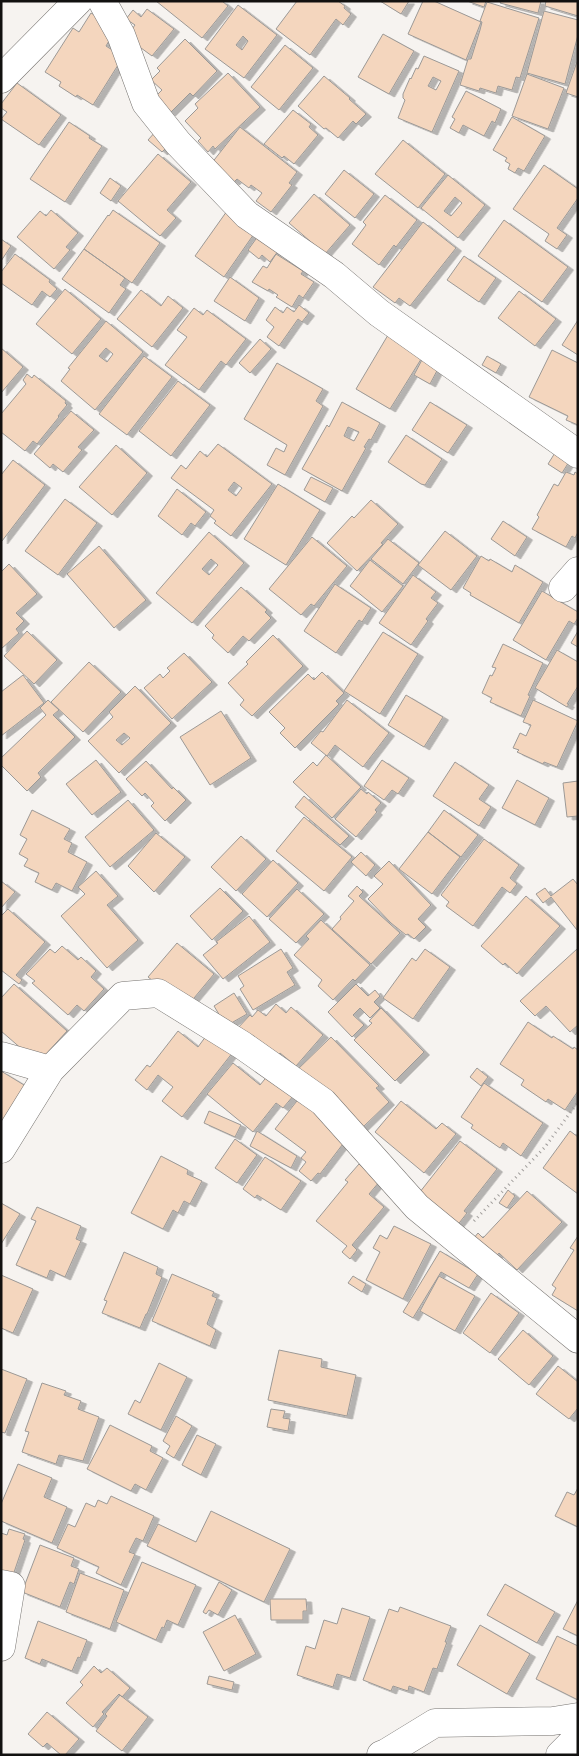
<svg xmlns="http://www.w3.org/2000/svg" width="579" height="1756" font-family="'Sofia Sans Condensed',sans-serif">
<style>
.building{fill:#f4d6be;stroke:#9c9996;fill-rule:evenodd;filter:url(#shadow)}
.lines{fill:none;stroke-linecap:round;stroke-linejoin:round}
.street-casing{stroke:#777471;stroke-width:29}
.path{stroke:#a29f9d;stroke-width:3;stroke-dasharray:1 4;stroke-linecap:butt}
.street{stroke:#fff;stroke-width:28}
</style>
<defs>
<filter id="shadow"><feDropShadow dx="5.5" dy="3" stdDeviation="0" flood-color="#0004"/></filter>
</defs>
<rect width="100%" height="100%" fill="#f6f3f0"/>
<path class="building" d="M156,1h66l6,5 -26,32z
M297,1h41l7,5 -1,2 7,6 -8,11 -7,-6 -26,36 -34,-26z
M380,1h29l-8,13z
M423,1h11l47,21 -15,38 -58,-26z
M467,1h19l-2,6z
M501,1h40l-3,12 -38,-10z
M546,1h32v15l-33,-10z
M487,2l52,16 -19,60 -4,-1 -4,13 -14,-4 -2,7 -16,-5 -1,3 -19,-6 8,-26h3l9,-29 2,-8 -2,-1z
M238,5l39,30 -33,43 -39,-29zM243,36l5,5 -6,9 -6,-5z
M147,9l27,20 -22,27 -26,-19 9,-12 -9,-6 7,-9 8,7z
M544,11l34,9v15l-13,49 -38,-11z
M91,13l17,10 5,11 -7,12 17,11 -30,48 -16,-10 -1,2 -17,-11 2,-4 -16,-10 28,-44 6,4z
M383,34l31,17 -25,43 -31,-17z
M185,39l32,32 -24,25 -3,-3 -20,20 -15,-16 7,-7 -11,-10 9,-9 -3,-3z
M285,45l28,23 -34,42 -28,-23z
M424,56l35,15 -27,61 -34,-14 7,-18 -2,-2v-4l7,-16 1,1 5,-11 2,1zM433,77l8,4 -5,9 -8,-4z
M578,59v38l-12,-4z
M228,73l32,34 -45,42 -2,-3 -5,6 -10,-11 3,-3 -16,-17 13,-13 -3,-4z
M527,74l37,14 -16,41 -36,-13z
M324,76l26,22 -1,1 17,15 -10,10 -3,-3 -15,17 -12,-10 -2,1 -26,-23z
M17,83l44,32 -22,30 -38,-26 6,-7 -6,-4v-4z
M466,91l35,18 -6,14 -3,-2 -8,15 -21,-11 -4,8 -9,-5 5,-9 -3,-2z
M293,110l18,14 -2,3 9,8 -24,29 -10,-8 -2,2 -18,-14z
M512,117l33,19 -21,35 -6,-3 -3,5 -7,-4 2,-5 -5,-3 2,-3 -14,-8z
M69,122l21,14 -1,2 13,8 -37,56 -35,-23z
M240,127l57,45 -8,11 3,2 -21,27 -15,-11 6,-8 -11,-8 -2,3 -12,-9 -3,3 -23,-18z
M156,131l15,12 -9,9 -14,-12z
M403,140l42,34 -27,34 -43,-34z
M158,154l33,28 -24,28 9,8 -16,18 -42,-35z
M544,165l34,24v9l-21,30 10,7 -10,14 -12,-8 4,-7 -36,-25z
M344,170l30,24 -19,24 -30,-24z
M448,175l37,30 -27,33 -37,-30zM455,197l7,6 -11,13 -7,-5z
M110,178l11,8 -10,15 -11,-8z
M314,194l36,31 -25,29 -36,-31z
M385,195l32,25 -21,27 -2,-2 -15,20 -27,-21 14,-19 -3,-3z
M51,210l27,23 -12,14 4,3 -16,19 -37,-32 23,-26 6,5z
M113,210l47,33 -28,40 -48,-34 24,-34 1,1z
M227,211l29,20 -32,46 -29,-21z
M504,220l64,47 -26,35 -64,-46z
M423,222l33,26 -46,58 -11,-8 -4,5 -22,-16z
M261,232l20,15 -11,15 -8,-7 -3,4 -11,-9z
M1,239l10,7 -10,15z
M84,249l41,29 -5,7 6,4 -17,24 -47,-34z
M15,254l35,26 -1,2 8,7 -7,8 -8,-6 -10,14 -31,-22v-11z
M276,254l27,17 -2,3 13,8 -11,16 -4,-3 -7,12 -16,-10 2,-2 -9,-6 -1,2 -16,-9 11,-16 4,2z
M464,256l32,22 -17,24 -32,-22z
M230,277l29,21 -14,23 -31,-20z
M65,289l36,30 -29,35 -36,-30z
M141,290l20,16 7,-10 15,12 -31,39 -35,-28z
M519,291l37,28 -21,27 -37,-28z
M299,305l10,8 -7,9 -4,-3 -19,27 -12,-9 7,-10 -8,-7 9,-13 8,6 4,-6 7,5z
M194,308l9,7 4,-5 39,29 -20,26 -5,-4 -22,29 -34,-25 22,-28 -10,-7z
M578,320v35l-16,-10z
M106,321l37,31 -48,58 -34,-29 9,-12 -2,-1zM106,348l7,6 -6,8 -8,-6z
M388,335l35,21 -33,53 -34,-20z
M260,339l11,10 -21,24 -11,-10z
M1,348l22,19 -22,26z
M552,350l26,13v62l-12,-5 2,-4 -39,-19z
M144,356l28,21 -45,58 -28,-21z
M424,356l16,9 -10,19 -16,-9z
M487,356l14,8 -5,9 -14,-8z
M277,363l46,26 -7,12 7,5 -38,69 -18,-10 9,-17 8,4 3,-7 -43,-26z
M27,374l5,4 2,-3 32,26 -1,2 2,2 -9,11 1,1 -22,27 -4,-3 -8,10 -24,-19v-18l25,-30 -3,-4z
M178,381l32,24 -39,51 -32,-25z
M342,402l38,21 -9,17 -2,-1 -5,8 2,1 -24,43 -40,-22 25,-44 2,2zM348,427l11,5 -5,9 -10,-5z
M430,402l37,23 -19,28 -36,-23z
M71,411l23,19 -16,17 4,3 -19,22 -10,-8 -3,4 -16,-14z
M406,435l36,24 -17,26 -4,-1 -33,-22z
M218,444l54,40 -41,52 -17,-13 2,-2 -6,-5 4,-6 -43,-32 10,-13 5,4 14,-18 7,6zM234,482l8,6 -6,8 -8,-6z
M116,445l31,28 -35,42 -33,-28z
M558,448l14,9 -10,16 -14,-9z
M13,460l32,25 -43,56 -1,-66z
M566,472l8,3 1,-3 3,2v58l-3,6 -3,-2 -6,11 -34,-18 7,-12 -2,-2 17,-31 4,2z
M311,477l22,11 -8,14 -21,-12z
M278,484l42,26 -34,55 -42,-26z
M177,489l29,23 -11,14 -4,-3 -9,12 -24,-19z
M65,499l32,24 -39,52 -33,-24z
M371,500l27,24 -17,19 2,1 -26,27 -30,-28 25,-27 2,2z
M503,521l24,16 -12,19 -24,-17z
M445,531l32,25 -26,34 -33,-25z
M209,532l35,31 -52,60 -36,-30zM211,559l7,6 -9,10 -7,-6z
M312,537l35,29 -33,40 -3,-2 -10,11 -32,-26z
M388,539l31,24 -16,21 -32,-25z
M99,546l47,54 -32,28 -47,-54z
M481,556l8,5 1,-2 22,13 3,-7 28,17 -24,41 -49,-28 1,-2 -8,-5z
M370,560l33,26 -21,26 -32,-26z
M9,564l28,30 -21,19 8,8 -8,8 3,4 -18,16v-77z
M413,575l23,17 -5,6 7,5 -12,16 2,2 -17,24 -32,-22z
M335,584l36,24 -9,14 -3,-2 -23,33 -32,-22z
M241,587l26,23 -2,2 6,6 -22,23 -6,-5 -15,17 -16,-15 2,-3 -9,-9z
M542,591l36,21v6l-4,6 -5,-3 -23,39 -33,-20z
M27,631l30,29 -23,24 -30,-28z
M578,631v16l-7,-4z
M383,632l35,22 -38,60 -36,-23z
M273,635l30,31 -51,50 -12,-11 4,-5 -16,-17 20,-19 -2,-2z
M503,644l40,19 -15,32 2,1 -9,20 -31,-14 2,-4 -10,-5 8,-18 2,1 4,-8 -4,-1z
M557,650l21,12v24l-11,18h2l-2,3 -32,-19z
M184,653l28,29 -40,37 -28,-31 16,-14 3,4 7,-7 -3,-3z
M89,662l32,30 -38,40 -32,-30z
M322,672l22,21 -8,8 3,3 -44,44 -15,-15 5,-5 -16,-16 39,-38 6,6z
M23,675l21,28 -43,33v-44z
M135,686l36,37 -52,50 -31,-32 25,-24 -4,-5zM124,733l6,5 -8,7 -6,-5z
M406,695l37,22 -19,30 -36,-22z
M48,700l11,10 -6,5 22,22 -37,36 3,4 -14,14 -26,-26v-7l45,-43 -6,-7z
M347,700l42,33 -26,34 -28,-22 -8,11 -16,-13 10,-12 2,1z
M533,700l45,21 -21,46 -13,-5 -1,2 -26,-12 2,-2 -6,-2 7,-15 6,3 5,-11 -8,-3z
M221,711l30,47 -41,27 -30,-48z
M326,755l35,32 -29,31 -39,-36 20,-20 4,4z
M96,760l25,32 -29,23 -26,-31z
M382,760l27,18 -11,16 -6,-4 -8,10 -20,-14z
M146,761l26,28 1,-2 13,13 -21,21 -14,-15 3,-3 -9,-10 -3,3 -16,-17z
M455,762l34,23 -10,14 12,8 -12,19 -46,-30z
M517,780l32,18 -14,27 -33,-17z
M578,781v35l-11,1 -4,-34z
M361,789l6,5 1,-2 13,11 -6,7 2,2 -21,25 -21,-18z
M304,796l45,40 -9,9 -45,-38z
M128,800l26,30 -44,37 -25,-30z
M32,810l38,19 -6,10 8,4 -4,9 19,10 -15,29 -16,-8 -4,7 -17,-8 4,-9 -15,-7 4,-7 -9,-5 8,-15 -7,-4z
M444,810l34,25 -17,22 -33,-25z
M304,817l48,40 -28,34 -48,-40z
M428,832l32,25 -28,37 -33,-25z
M156,833l29,24 -31,35 -26,-26z
M241,836l25,23 -30,32 -25,-24z
M484,839l35,26 -9,13 7,6 -7,9 -8,-6 -29,39 -27,-20 3,-4 -8,-7z
M361,852l14,13 -9,11 -15,-14z
M273,860l25,23 -31,34 -25,-23z
M389,861l42,44 -13,14 8,8 -12,12 -6,-5 -2,1 -15,-12 -23,-24 15,-15 -9,-8z
M96,871l22,25 -11,9 31,35 -31,28 -46,-52 24,-22 -7,-7z
M573,879l5,6 -1,45 -26,-33 -8,6 -7,-9 9,-6 6,8z
M1,881l14,11 -14,16z
M357,886l6,6 -4,4 41,37 -29,31 -39,-35 9,-10 -1,-2 14,-16 -6,-5z
M220,888l23,23 -31,29 -22,-24z
M297,889l27,25 -28,29 -27,-24z
M526,896l34,30 -43,48 -12,-11 -2,2 -22,-19z
M8,909l37,33 -29,33 6,5 -3,4 -18,-14v-54z
M249,916l21,26 -47,37 -20,-24 15,-12 -2,-1z
M321,920l49,45 -15,16 -2,-2 -20,21 -15,-14 4,-6 -28,-25 15,-16 -3,-3z
M177,943l37,31 -25,30 -18,-9 -23,-18z
M62,946l16,14 3,-3 15,14 -5,6 13,12 -20,22 -7,-6 -9,10 -36,-32 3,-2 -9,-7 24,-25 5,4z
M281,949l12,19 -6,4 8,13 -42,25 -13,-21 4,-3 -6,-10z
M425,949l25,18 -37,52 -30,-21 29,-40 4,3z
M577,949l1,76 -8,7 -24,-26 -11,10 -15,-15z
M14,984l53,47 -29,32 -37,-32v-33z
M356,984l12,12 7,-6 5,6 -6,6 6,6 -10,10 -10,-10 -7,7 11,10 -12,12 -24,-25z
M234,993l13,21 -21,12 -12,-20z
M276,1004l10,9 5,-6 32,28 -27,31 -16,-13 -9,11 -34,-35 13,-14 2,2 6,-7 8,6z
M381,1008l43,44 -29,29 -41,-41 18,-17 -3,-2z
M528,1022l24,16 1,-2 20,13 1,-2 4,3v41l-13,19 -17,-11 -2,3 -25,-17 3,-5 -24,-16z
M178,1031l20,16 11,-15 28,15 -55,70 -20,-16 11,-14 -15,-12 -11,15 -12,-10 12,-15 3,2z
M331,1037l48,49 -3,2 13,14 -27,26 -67,-56z
M233,1063l27,22 9,-11 25,21 -11,13 -7,-5 -23,29 -46,-38z
M477,1068l11,9 -7,9 -11,-9z
M1,1071l28,17 -28,41z
M484,1083l59,40 -22,33 -18,-13 -3,5 -29,-20 2,-3 -12,-8z
M300,1097l49,39 -29,38 -2,-1 -7,8 -12,-10 7,-9 -5,-4 5,-6 -31,-23z
M401,1101l35,28 6,-6 14,11 -32,39 -49,-41z
M209,1111l32,14 -6,12 -31,-14z
M257,1131l40,25 -6,12 -41,-22z
M570,1131l8,6v57l-35,-26z
M235,1139l22,16 -20,28 -22,-15z
M460,1141l37,28 -33,42 3,2 -11,14 -40,-30z
M161,1156l27,14 -1,4 15,7 -12,23 -6,-3 -6,12 -5,-3 -10,19 -32,-16z
M265,1157l36,24 -20,29 -24,-15 -2,3 -12,-9z
M359,1164l21,17 -11,13 15,13 -32,38 5,5 -7,9 -8,-7 5,-6 -31,-25 32,-39 -3,-2z
M508,1190l7,6 -8,12 -8,-5z
M527,1191l35,31 -45,48 -18,-17 -9,10 -21,-19 9,-11 5,5z
M1,1203l19,11 -19,30z
M37,1207l44,19 -5,13 5,2 -16,36 -15,-7 -3,8 -31,-13 20,-44 -5,-2z
M394,1226l37,18 -28,55 -37,-19 14,-28 -7,-4 7,-13 7,4z
M578,1236v75l-26,-16 4,-7 -4,-3 22,-35 -4,-2z
M440,1251l38,23 -9,14 -28,-16 -28,46 -10,-6z
M124,1252l34,15 -2,7 6,3 -15,37h-1l-6,14 -38,-15 5,-12 -3,-1z
M172,1274l42,18 -2,4 5,2 -10,26 9,6 -6,16 -58,-25z
M1,1275l32,14 -20,44 -12,-5z
M353,1276l13,8 -4,8 -14,-9z
M439,1276l36,20 -20,35 -35,-20z
M491,1293l28,20 -29,40 -27,-20z
M523,1330l30,26 -24,29 -31,-26z
M279,1350l43,9 -1,8 35,8 -9,41 -79,-16z
M159,1363l28,14 -26,53 -33,-16 7,-14 5,3z
M558,1366l20,16v26l-9,11 -33,-25z
M1,1369l26,10 -22,54 -4,-1z
M42,1383l24,8 -2,4 17,6 -3,8 21,8 -16,44 -24,-6 -3,9 -34,-12 7,-20 -4,-1z
M271,1409l14,2 -2,7 7,1 -2,12 -21,-4z
M176,1416l16,10 -18,32 -8,-5 4,-7 -7,-5z
M110,1425l42,21 -2,5 13,7 -17,32 -11,-6 -4,7 -44,-22z
M197,1435l19,9 -15,31 -19,-10z
M18,1464l34,14 -8,19 23,10 -15,36 -51,-22v-17z
M578,1488v39l-23,-11 12,-24 7,3z
M111,1496l43,20 -11,25 -7,-3 -7,14 6,2 -14,31 -25,-12 3,-6 -42,-19 11,-24 7,3 11,-24 9,4 3,-7 9,4z
M211,1511l79,38 -26,53 -117,-56 11,-22 38,18z
M9,1529l16,5 -2,5 2,1 -15,44 -9,-3v-48l6,2z
M40,1545l34,13 -3,8 8,3 -5,15 -4,-2 -10,25 -38,-15z
M142,1562l54,23 -18,40 -11,-5 -3,8 -2,-1 -6,13 -40,-18z
M80,1573l44,17 -14,39 -44,-17z
M219,1582l13,8 -14,25 -9,-5 -3,4 -3,-2z
M505,1584l50,28 -18,31 -50,-28z
M270,1599h36l1,12h-4v9h-32z
M578,1600v36l-15,-7z
M400,1607l51,19 -6,16h2l-10,27 -4,-1 -9,24 -15,-6 -1,5 -15,-5 -2,5 -28,-11 26,-71 9,3z
M342,1608l28,9 -20,61 -13,-4 -4,13 -36,-12 9,-29 9,3 9,-29 13,4z
M235,1615l21,39 -32,17 -21,-39z
M38,1621l49,19 -7,18 -2,-1 -6,14 -30,-12 -2,5 -15,-6z
M480,1625l50,29 -23,40 -50,-29z
M557,1636l21,10v54l-42,-21z
M94,1666l7,7 6,-5 23,20 -8,9 -3,-3 -17,18 2,2 -11,13 -27,-24 17,-18 -3,-3z
M209,1676l25,6 -2,8 -25,-6z
M120,1695l28,22 -26,34 -26,-20 11,-15 -2,-2z
M47,1712l32,27 -14,16h-4l-14,-12 -4,4 -15,-13z"/>
<g class="lines">
<defs>
<path id="street" d="M102,1l19,34 25,68 32,40 69,72 87,60 45,38 199,141
M1,79l77,-78
M563,588l15,-17
M1,1056l49,14
M1,1149l49,-79 73,-74 35,-3 84,52 81,57 94,105 161,132
M1,1584l10,2 -10,61
M381,1755l5,-2 49,-30 118,-2 25,-4
M560,1755l18,-18"/>
</defs>
<use href="#street" class="street-casing"/>
<path class="path" d="M474,1221l71,-74 33,-45"/>
<use href="#street" class="street"/>
</g>
<rect width="579" height="1756" fill="none" stroke="#121110" stroke-width="5"/>
</svg>
